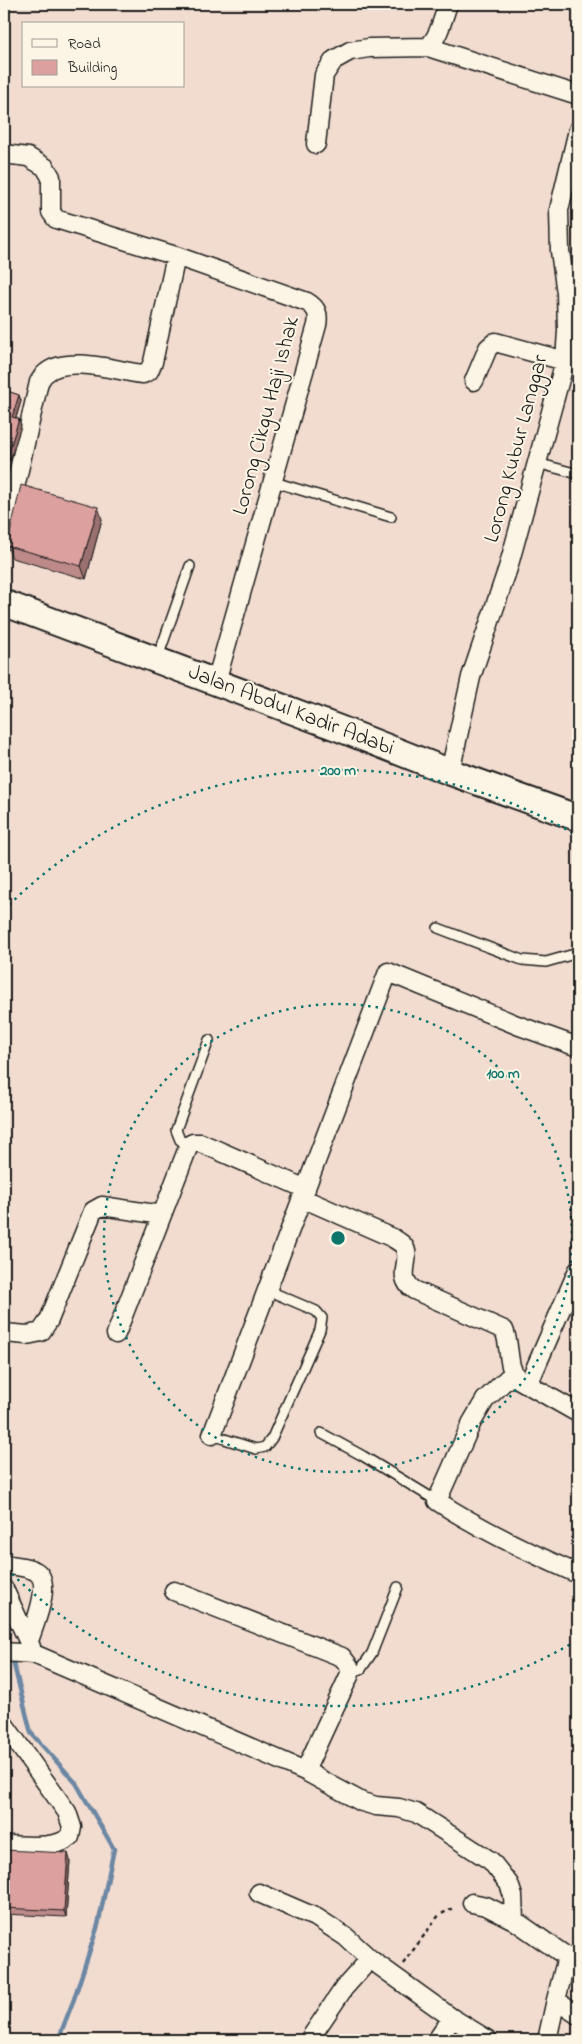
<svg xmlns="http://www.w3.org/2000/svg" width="582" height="2044" font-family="'Indie Flower',sans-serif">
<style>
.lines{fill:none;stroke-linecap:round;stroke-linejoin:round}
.stream{stroke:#6c87a3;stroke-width:4.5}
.lane-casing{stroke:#1c1c1c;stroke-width:12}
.street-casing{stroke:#1c1c1c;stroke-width:21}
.secondary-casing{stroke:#1c1c1c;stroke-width:29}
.path{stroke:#1c1c1c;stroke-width:2.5;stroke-dasharray:4 4;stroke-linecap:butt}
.lane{stroke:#fcf5e5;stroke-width:9}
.street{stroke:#fcf5e5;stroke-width:18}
.secondary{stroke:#fcf5e5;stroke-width:25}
.wall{fill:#bd8a89;stroke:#1c1c1c}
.shaded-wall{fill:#9a716f;stroke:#1c1c1c}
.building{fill:#dca19f;stroke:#1c1c1c}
.ring{fill:none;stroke:#0f766e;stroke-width:2.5;stroke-dasharray:2.5 5}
.labels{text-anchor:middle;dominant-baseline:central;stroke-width:4;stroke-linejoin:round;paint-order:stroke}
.street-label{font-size:22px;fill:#1c1c1c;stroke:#fcf5e5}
.centre{fill:#0f766e;stroke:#fcf5e5;stroke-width:2.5}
.ring-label{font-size:15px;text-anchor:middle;font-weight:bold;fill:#0f766e;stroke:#fcf5e5;stroke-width:4;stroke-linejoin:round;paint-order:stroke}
</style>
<rect width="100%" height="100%" fill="#f2dcd0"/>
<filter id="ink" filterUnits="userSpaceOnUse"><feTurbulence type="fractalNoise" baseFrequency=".02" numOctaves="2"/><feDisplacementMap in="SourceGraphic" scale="10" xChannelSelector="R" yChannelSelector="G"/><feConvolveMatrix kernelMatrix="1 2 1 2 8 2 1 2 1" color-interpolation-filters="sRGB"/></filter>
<g filter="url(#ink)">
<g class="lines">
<path class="stream" d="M4,1634l5,14
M12,1657l19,76 45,50 38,66 -16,76 -24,74 -16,41"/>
<defs>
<path id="lane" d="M537,463l41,11
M274,482l117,35
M157,660l33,-94
M438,928l84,32 24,2 32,-9
M189,1145l-9,-5 -4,-10 33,-90
M321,1433l42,23 74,45
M212,1435l44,14 9,-2 7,-9 48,-108 2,-12 -6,-7 -49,-21
M350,1674l11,-5 11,-16 26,-66"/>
<path id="street" d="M428,47l150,48
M316,144l8,-69 10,-15 16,-9 19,-3 59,-1c11,-10 15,-29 20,-43
M4,154l24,3 17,10 6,10v35l5,7 120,37
M474,381l14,-33 7,-6 70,19
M4,536l35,-154c2,-3 4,-7 7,-9 19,-17 66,-4 89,0l8,1 6,-3 4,-9 23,-106 131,46c10,6 12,12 10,23l-101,357
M450,772l21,-95 37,-109 57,-207 2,-30 -1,-38 -6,-42 -1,-41 19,-80
M578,1047l-61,-22 -129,-53 -86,226 91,40c3,2 8,5 10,7 11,14 -9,31 11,45l90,40c7,15 2,37 14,49l60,34
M4,1333l23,2 14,-3 8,-12 44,-109 9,-5 60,9
M116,1334l73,-189 4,-2h8l105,46
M512,1374l-27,26 -13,22 -35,79c44,29 93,52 141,73
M528,1385l50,-115
M212,1435l90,-237
M4,1564c9,2 22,2 31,7 19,10 -1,54 -6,70
M4,1589l27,58
M174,1591l168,66 7,9 1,8 -45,97
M4,1652l30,2 271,117 57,31 14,4 23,2 17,5 75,48 18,23 4,12 1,24 49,34 3,7 -10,39
M4,1724l63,88 5,15 -2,10c-16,13 -46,8 -66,8
M259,1893l58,25 29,19 24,22
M472,1903l14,3 28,14
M309,2040l35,-52 26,-29 82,59 36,22
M437,2040l15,-22
M547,2040l9,-40 22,15"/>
<path id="secondary" d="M4,603l334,125 112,44 128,46"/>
</defs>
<use href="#lane" class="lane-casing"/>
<use href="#street" class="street-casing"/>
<use href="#secondary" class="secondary-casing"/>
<path class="path" d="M403,1964l36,-49 17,-8"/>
<use href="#lane" class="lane"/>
<use href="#street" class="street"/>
<use href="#secondary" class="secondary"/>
</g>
<path class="wall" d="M4,390l15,5 2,6 -5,17 5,8 -11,35 -6,-2z
M102,519l-16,60 -74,-21 -5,-12z
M4,1850l66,10 -4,57 -62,-3z"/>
<path class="shaded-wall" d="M19,395l2,6 -7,22 -2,-6z
M19,419l2,7 -11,35 -2,-7z
M98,507l4,12 -16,60 -5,-13z
M68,1853l2,7 -4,57 -2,-6z"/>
<path class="building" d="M4,390l15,5 -7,22 7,2 -11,35 -4,-1z
M21,485l77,22 -17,59 -74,-20z
M4,1850l64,3 -4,58 -60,-3z"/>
</g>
<g class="ring">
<circle cx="338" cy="1238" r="234"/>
<path d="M576 1641A468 468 0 0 1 4 1566M4 910A468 468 0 0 1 576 835"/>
</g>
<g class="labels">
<g class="street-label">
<text transform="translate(267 416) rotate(-75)">Lorong Cikgu Haji Ishak</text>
<text transform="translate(517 449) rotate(-75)">Lorong Kubur Langgar</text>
<text transform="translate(291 711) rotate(21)">Jalan Abdul Kadir Adabi</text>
</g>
</g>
<circle cx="338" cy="1238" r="8" class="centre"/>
<g class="ring-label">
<text x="338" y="775">200 m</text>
<text x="503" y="1078">100 m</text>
</g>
<rect width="582" height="2044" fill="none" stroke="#fcf5e5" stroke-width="20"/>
<rect x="10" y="10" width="562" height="2024" fill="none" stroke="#1c1c1c" stroke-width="2" filter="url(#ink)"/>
<rect x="22" y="22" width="162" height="65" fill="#fcf5e5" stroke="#a29e95"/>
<rect x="32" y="39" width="25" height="8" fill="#fcf5e5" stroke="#a29e95"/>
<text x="68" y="48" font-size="15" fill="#1c1c1c">Road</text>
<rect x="32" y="60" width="25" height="15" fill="#dca19f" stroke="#a29e95"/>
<text x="68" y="72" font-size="15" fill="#1c1c1c">Building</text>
</svg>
